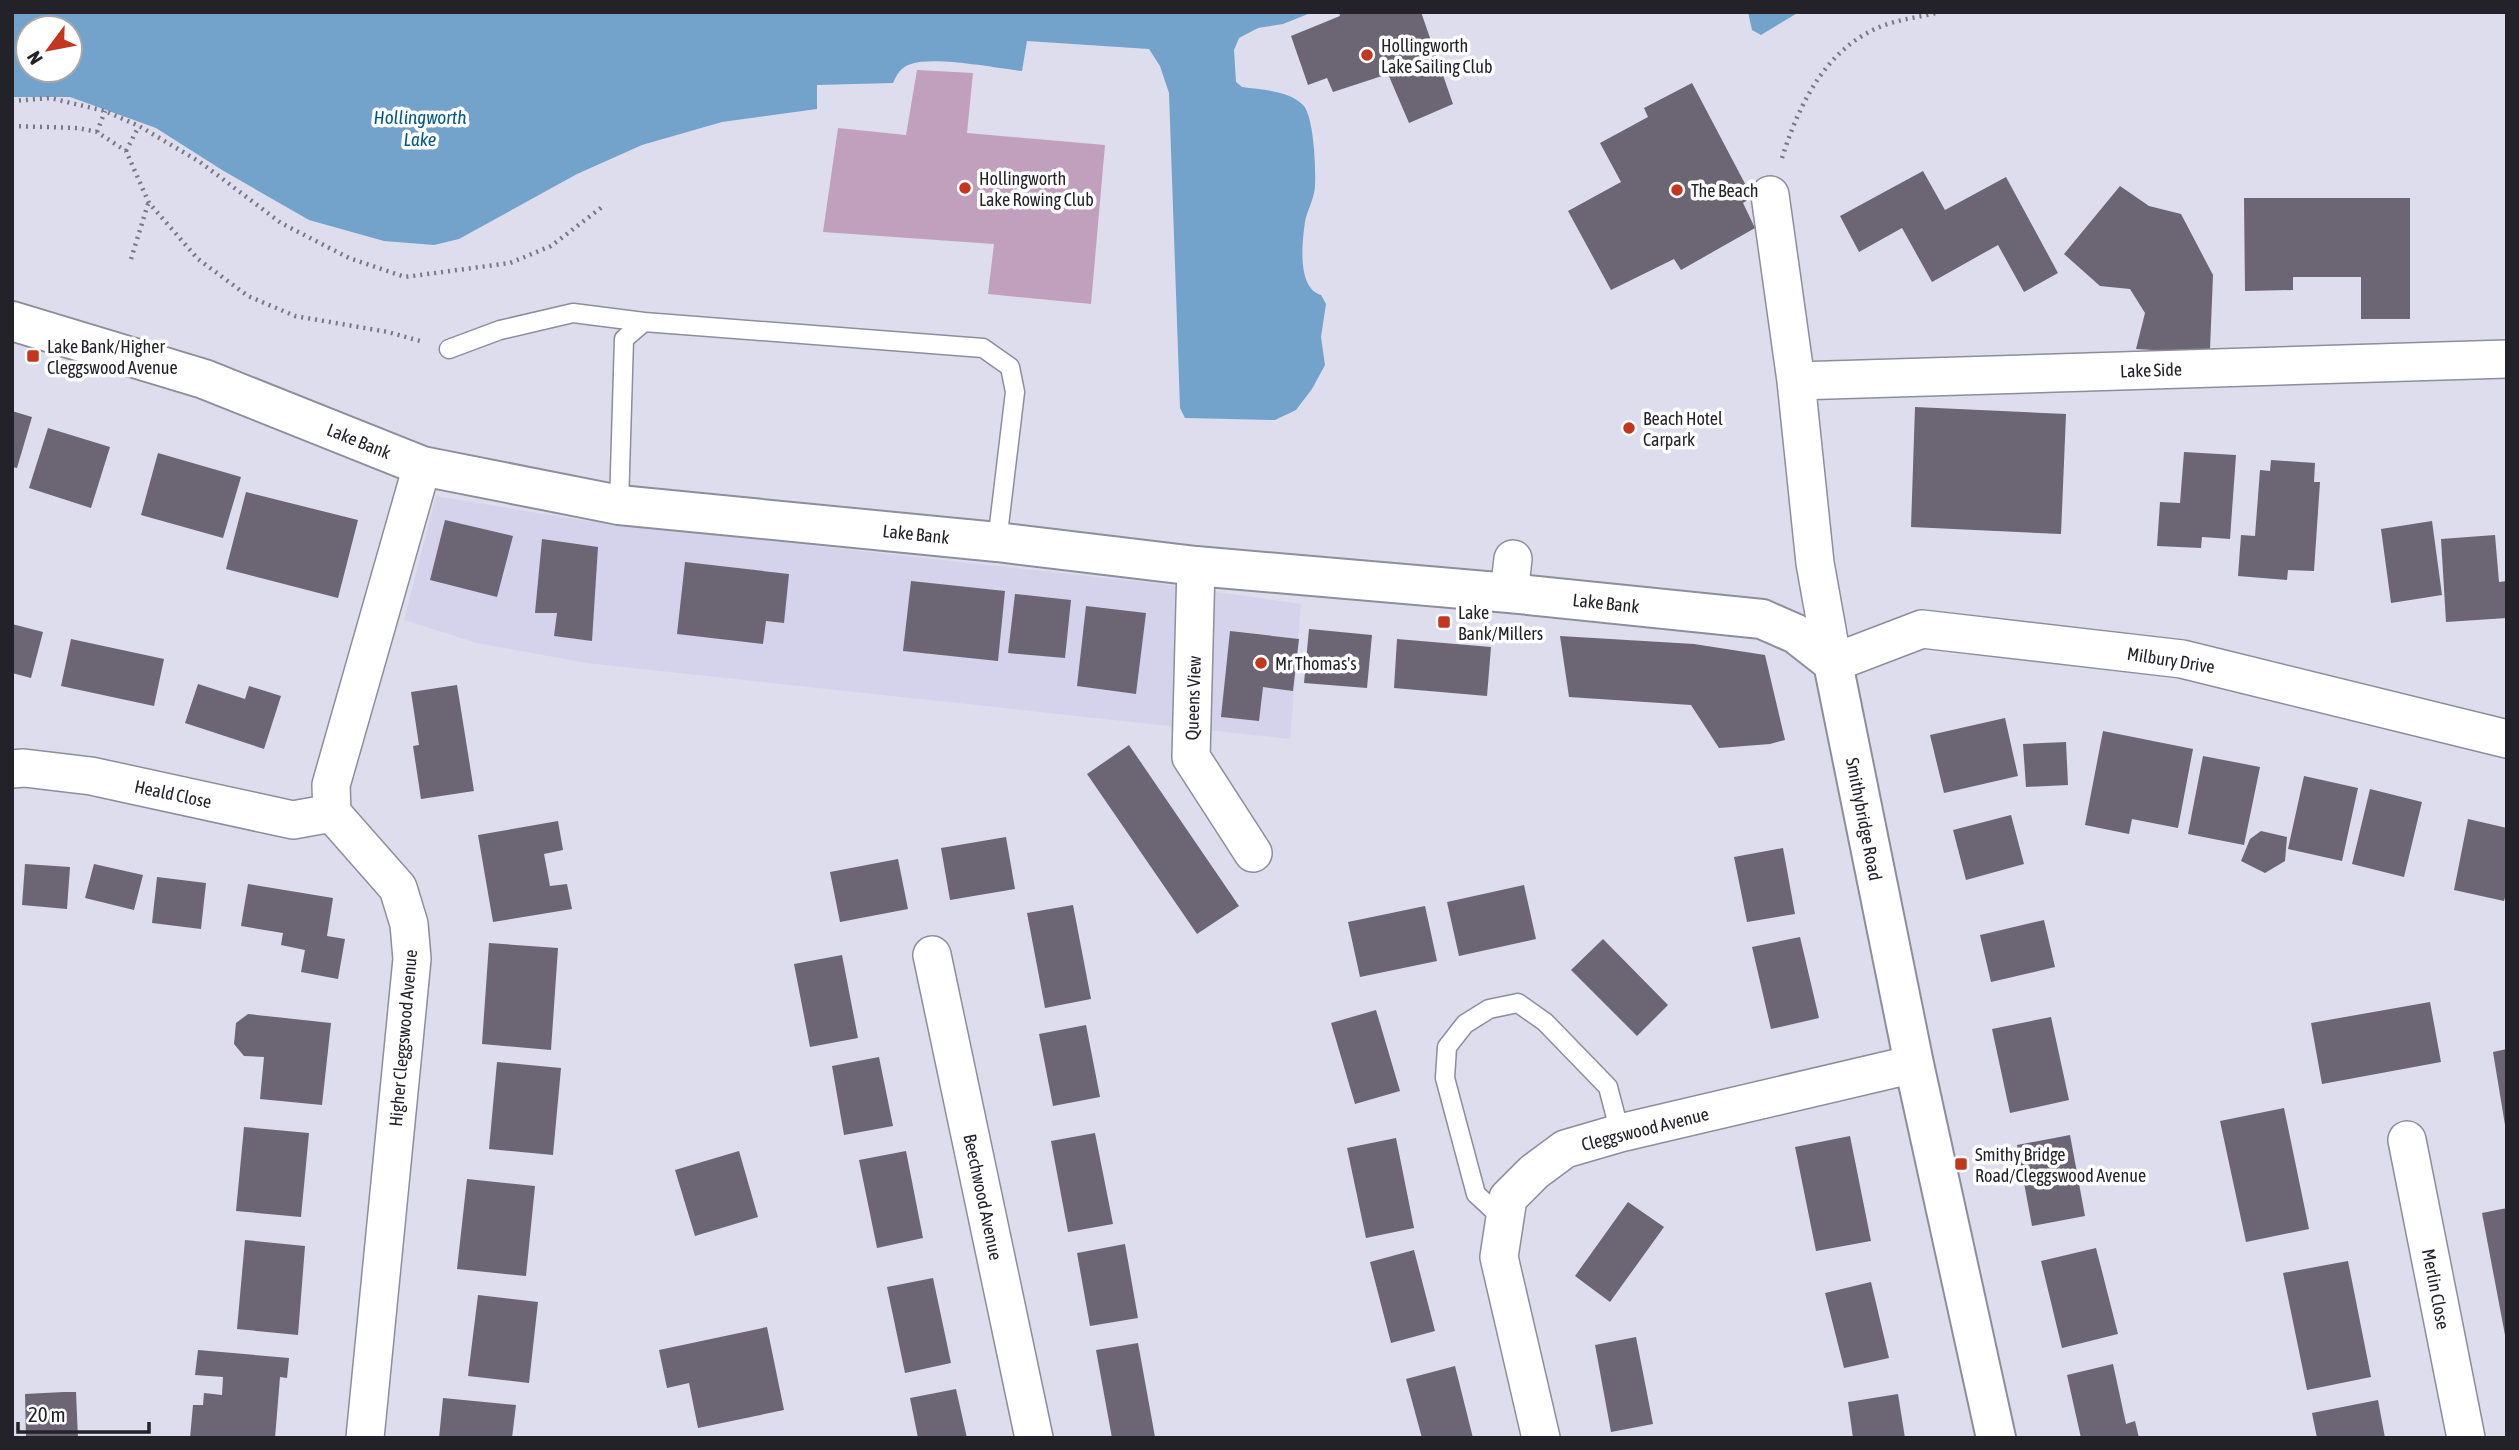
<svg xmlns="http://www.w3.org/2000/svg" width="2519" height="1450" font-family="'Asap Condensed',sans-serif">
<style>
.built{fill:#d4d3eb}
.green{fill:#c1a0be}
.water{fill:#73a3cb;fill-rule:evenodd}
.building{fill:#6c6573}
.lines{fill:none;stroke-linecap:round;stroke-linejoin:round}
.service-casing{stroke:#8d8d9c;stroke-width:21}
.minor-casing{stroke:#8d8d9c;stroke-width:40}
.secondary-casing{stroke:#8d8d9c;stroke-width:42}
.path{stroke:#787883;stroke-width:4.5;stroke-dasharray:2 5;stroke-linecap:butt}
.service{stroke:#fff;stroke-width:18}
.minor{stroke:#fff;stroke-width:37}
.secondary{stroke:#fff;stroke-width:38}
.poi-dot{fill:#c2371e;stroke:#fff;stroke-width:2.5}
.labels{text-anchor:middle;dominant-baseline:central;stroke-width:7;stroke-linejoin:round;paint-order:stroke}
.poi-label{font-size:18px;fill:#232229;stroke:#fff;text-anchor:start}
.street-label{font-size:18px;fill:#232229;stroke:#fff}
.water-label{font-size:19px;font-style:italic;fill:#005689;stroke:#fff}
</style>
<rect width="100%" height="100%" fill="#dde"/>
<path class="built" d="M436,496l150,25 575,63 140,20 -11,135 -703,-76 -110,-20 -73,-23z"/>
<path class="green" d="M917,70l56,3 -6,60 138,12 -14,159 -103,-10 6,-50 -171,-12 15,-104 68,7z"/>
<path class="water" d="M12,12h1301l-30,12 -25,4 -19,10 -5,12 2,32 6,5c20,3 46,3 61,18 11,11 13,64 12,80 0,13 -8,25 -10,37 -3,21 -8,66 16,73l5,9 -5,33 4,28 -13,24 -16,21 -21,10 -90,-2 -5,-10 -11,-315 -9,-27 -11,-17 -122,-8 -5,30c-26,-3 -88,-15 -111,-7 -10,3 -14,10 -18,19l-76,2v24l-95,13 -80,23 -65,29 -118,65 -25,6 -50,-4 -75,-21 -87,-50 -66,-42 -86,-31h-58zM28,28h42v42h-42z
M1748,12h51l-38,23 -9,-5z"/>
<path class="building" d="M1339,12h82l32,92 -44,19 -21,-49 -55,18 -6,-14 -19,7 -17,-49 49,-20z
M1692,83l60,114 -9,6 12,25 -74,42 -7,-11 -63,31 -43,-79 53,-29 -21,-39 48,-26 -4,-9z
M1923,171l22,39 61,-33 52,96 -34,19 -26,-47 -66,37 -30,-54 -43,24 -19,-36z
M2120,186l29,20 32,8 32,61 -3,74 -41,2 -33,-2 9,-36 -15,-24 -30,-3 -36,-32z
M2244,198h166v121h-49v-42h-68v13l-48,1z
M1915,407l151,7 -5,120 -150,-7z
M12,411l20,6 -15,51 -5,-1z
M48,428l62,19 -19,61 -62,-20z
M2184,452l52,3 -6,84 -28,-2 -1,11 -44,-2 3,-44 20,1z
M158,453l83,24 -18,61 -82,-23z
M2271,460l44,3 -1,19h6l-6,89 -26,-1 -1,10 -49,-4 3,-41 14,1 5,-66 10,1z
M246,492l112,28 -20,78 -112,-29z
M445,520l68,16 -16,61 -67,-17z
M2432,521l10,74 -51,8 -10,-74z
M2495,535l4,47 8,-1v37l-61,4 -5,-83z
M542,539l56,8 -6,94 -38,-5 3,-23h-22z
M685,562l104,12 -5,49 -18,-2 -3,23 -86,-10z
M911,581l94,10 -7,70 -95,-10z
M1015,594l56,6 -6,58 -57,-5z
M1086,606l60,7 -10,81 -59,-8z
M12,624l31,8 -12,46 -19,-5z
M1309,629l63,6 -5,53 -63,-5z
M1230,631l69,8 -6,52 -30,-4 -4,34 -38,-4z
M1560,636l134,8 71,11 20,85 -15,4 -51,4 -28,-43 -122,-8z
M71,639l93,20 -10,47 -93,-20z
M1397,639l94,8 -4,49 -93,-8z
M198,684l47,15 4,-13 32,10 -17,53 -79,-26z
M457,685l17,106 -53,8 -8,-53 6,-1 -8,-53z
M2005,718l13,58 -74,17 -14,-58z
M2103,731l90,18 -15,79 -46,-9 -3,15 -44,-9z
M2066,742l2,43 -42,2 -3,-43z
M1129,745l110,161 -42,28 -110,-160z
M2203,756l57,11 -16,78 -56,-11z
M2304,776l54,12 -16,73 -54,-12z
M2370,789l52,13 -18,75 -52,-13z
M2011,815l13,49 -58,16 -13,-50z
M2468,819l39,9v62l-3,11 -50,-11z
M558,821l5,29 -19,4 6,32 17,-2 5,25 -79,13 -15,-87z
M2261,831l26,6 -2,24 -20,12 -24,-12 9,-22z
M1006,837l9,52 -65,11 -9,-52z
M1783,848l12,66 -48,8 -13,-65z
M898,859l10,50 -68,13 -10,-50z
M25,864l45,3 -3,42 -45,-4z
M94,864l49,11 -9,35 -49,-12z
M157,877l49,6 -5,46 -49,-6z
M248,884l85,14 -6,38 18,3 -7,40 -37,-7 4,-22 -24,-5 2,-12 -42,-7z
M1524,885l12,54 -77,17 -12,-54z
M1073,905l18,94 -46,9 -18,-95z
M1425,906l12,55 -77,16 -12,-55z
M2044,920l11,47 -64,15 -11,-47z
M1800,937l19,81 -48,11 -19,-82z
M1603,939l65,66 -31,31 -66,-66z
M489,943l69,5 -7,102 -69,-6z
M842,955l16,83 -48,9 -16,-83z
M2430,1002l11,60 -119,22 -11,-61z
M1376,1010l24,81 -45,13 -24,-81z
M248,1014l83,9 -9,82 -62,-6 4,-42 -20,-1 -10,-12 2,-21z
M2051,1017l18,83 -59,13 -18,-84z
M1086,1025l14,72 -47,9 -14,-72z
M2507,1049v76h-2l-12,-73z
M879,1057l14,69 -49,9 -12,-69z
M497,1062l64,6 -8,87 -64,-6z
M2284,1108l25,121 -63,13 -26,-121z
M244,1127l65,6 -8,84 -65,-6z
M1095,1133l18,91 -45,8 -17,-91z
M2070,1135l15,81 -53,10 -15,-81z
M1850,1136l21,105 -55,10 -21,-104z
M1396,1138l18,90 -48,10 -19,-90z
M739,1151l19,66 -63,19 -20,-66z
M906,1151l17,87 -46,10 -18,-88z
M467,1179l68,7 -9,90 -69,-7z
M1628,1202l36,25 -54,75 -35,-26z
M2507,1208v127h-2l-23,-122z
M245,1240l60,6 -7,89 -61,-6z
M1125,1244l13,74 -48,8 -13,-73z
M2096,1248l22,86 -56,14 -21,-87z
M1414,1250l21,81 -44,12 -21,-81z
M2348,1261l23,116 -64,13 -24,-117z
M933,1278l18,85 -46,10 -18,-86z
M1871,1282l18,76 -45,10 -19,-75z
M478,1295l60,7 -9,81 -61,-7z
M767,1327l17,83 -86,18 -9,-45 -22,5 -8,-38z
M1636,1337l17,87 -42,8 -16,-87z
M1138,1343l17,94 -43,1 -16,-88z
M198,1350l91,8 -2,20 -7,-1 -5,61h-85l3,-33h10l1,-12 18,2 1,-18 -28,-2z
M2113,1364l13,60 9,-3 4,17h-58l-14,-63z
M1455,1366l18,72h-51l-16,-59z
M956,1389l11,49h-49l-8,-40z
M64,1392h12l2,46h-52l-1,-44z
M1898,1394l7,44h-52l-5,-36z
M443,1398l73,7 -4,33h-73z
M2378,1400l7,38h-68l-5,-25z"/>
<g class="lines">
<defs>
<path id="service" d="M449,349l51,-19 73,-17 71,9
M619,505l5,-166 20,-17 339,26 27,19 5,25 -18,150
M1503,1219l-27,-25 -31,-116 2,-31 18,-23 24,-15 29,-6 27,19 63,65 12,46"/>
<path id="minor" d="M1770,195l26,186 19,182 18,100 89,-34 260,30 325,80
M1796,381l711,-22
M1196,566l-5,191 62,96
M1509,593l4,-34
M12,769l12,-1 67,8 202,44 39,-7
M932,955l102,483
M2407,1140l59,298
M365,1438l47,-479 -3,-35 -11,-36 -66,-75 -1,-28 91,-319
M1541,1438l-42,-181 9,-59 26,-26 31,-23 55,-16 294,-69"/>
<path id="secondary" d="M12,321l192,58 218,87 197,39 378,37 199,24 313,27 253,26 34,15 37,29 81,401 82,374"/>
</defs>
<use href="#service" class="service-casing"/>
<use href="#minor" class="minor-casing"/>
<use href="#secondary" class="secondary-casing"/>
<path class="path" d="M12,101l38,-3 55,13 34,15 61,36 81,61 68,35 56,19 105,-14 41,-17 51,-39
M12,126l66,2 19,4 29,19 23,52 49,56 50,37 47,20 93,16 32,9
M97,132l8,-21
M126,151l13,-25
M1782,158c17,-54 44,-110 100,-132 18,-7 39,-9 58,-14
M131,259l17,-55"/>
<use href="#service" class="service"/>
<use href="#minor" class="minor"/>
<use href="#secondary" class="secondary"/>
</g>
<g class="poi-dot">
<circle cx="1367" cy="55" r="7"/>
<circle cx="965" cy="188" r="7"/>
<circle cx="1677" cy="190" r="7"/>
<rect x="26" y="349" width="14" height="14" rx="3.5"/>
<circle cx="1629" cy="428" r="7"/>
<rect x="1437" y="615" width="14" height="14" rx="3.5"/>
<circle cx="1261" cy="663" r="7"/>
<rect x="1954" y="1157" width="14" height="14" rx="3.5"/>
</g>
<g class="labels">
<g class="poi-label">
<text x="1381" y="45">Hollingworth<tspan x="1381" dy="21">Lake Sailing Club</tspan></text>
<text x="979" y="178">Hollingworth<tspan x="979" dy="21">Lake Rowing Club</tspan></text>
<text x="1691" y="190">The Beach</text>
<text x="47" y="346">Lake Bank/Higher<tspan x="47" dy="21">Cleggswood Avenue</tspan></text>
<text x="1643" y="418">Beach Hotel<tspan x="1643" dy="21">Carpark</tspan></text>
<text x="1458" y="612">Lake<tspan x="1458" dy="21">Bank/Millers</tspan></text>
<text x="1275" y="663">Mr Thomas's</text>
<text x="1975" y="1154">Smithy Bridge<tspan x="1975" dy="21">Road/Cleggswood Avenue</tspan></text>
</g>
<g class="street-label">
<text transform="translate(2151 370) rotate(-2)">Lake Side</text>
<text transform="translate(359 441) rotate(22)">Lake Bank</text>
<text transform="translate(916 534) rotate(6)">Lake Bank</text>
<text transform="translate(1606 603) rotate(6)">Lake Bank</text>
<text transform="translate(2171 660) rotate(9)">Milbury Drive</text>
<text transform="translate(1193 698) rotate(-88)">Queens View</text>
<text transform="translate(173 794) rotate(12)">Heald Close</text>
<text transform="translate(1864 819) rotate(79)">Smithybridge Road</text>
<text transform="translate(403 1038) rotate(-85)">Higher Cleggswood Avenue</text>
<text transform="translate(1645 1129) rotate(-14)">Cleggswood Avenue</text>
<text transform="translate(983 1197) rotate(78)">Beechwood Avenue</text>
<text transform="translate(2436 1289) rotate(79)">Merlin Close</text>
</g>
<g class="water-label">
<text x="420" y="117">Hollingworth<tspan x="420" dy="22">Lake</tspan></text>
</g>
</g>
<rect width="2519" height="1450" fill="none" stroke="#232229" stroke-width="28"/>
<g transform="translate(49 49) rotate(238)"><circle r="33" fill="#ffffff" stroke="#a7a7a9" stroke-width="2"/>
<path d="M0-5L12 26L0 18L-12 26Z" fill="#c2371e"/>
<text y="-10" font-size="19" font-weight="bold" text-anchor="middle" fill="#232229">N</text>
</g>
<path d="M18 1422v10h131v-10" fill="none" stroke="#232229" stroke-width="3.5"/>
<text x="28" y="1422" font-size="21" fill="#232229" stroke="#ffffff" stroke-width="5" paint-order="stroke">20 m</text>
</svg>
